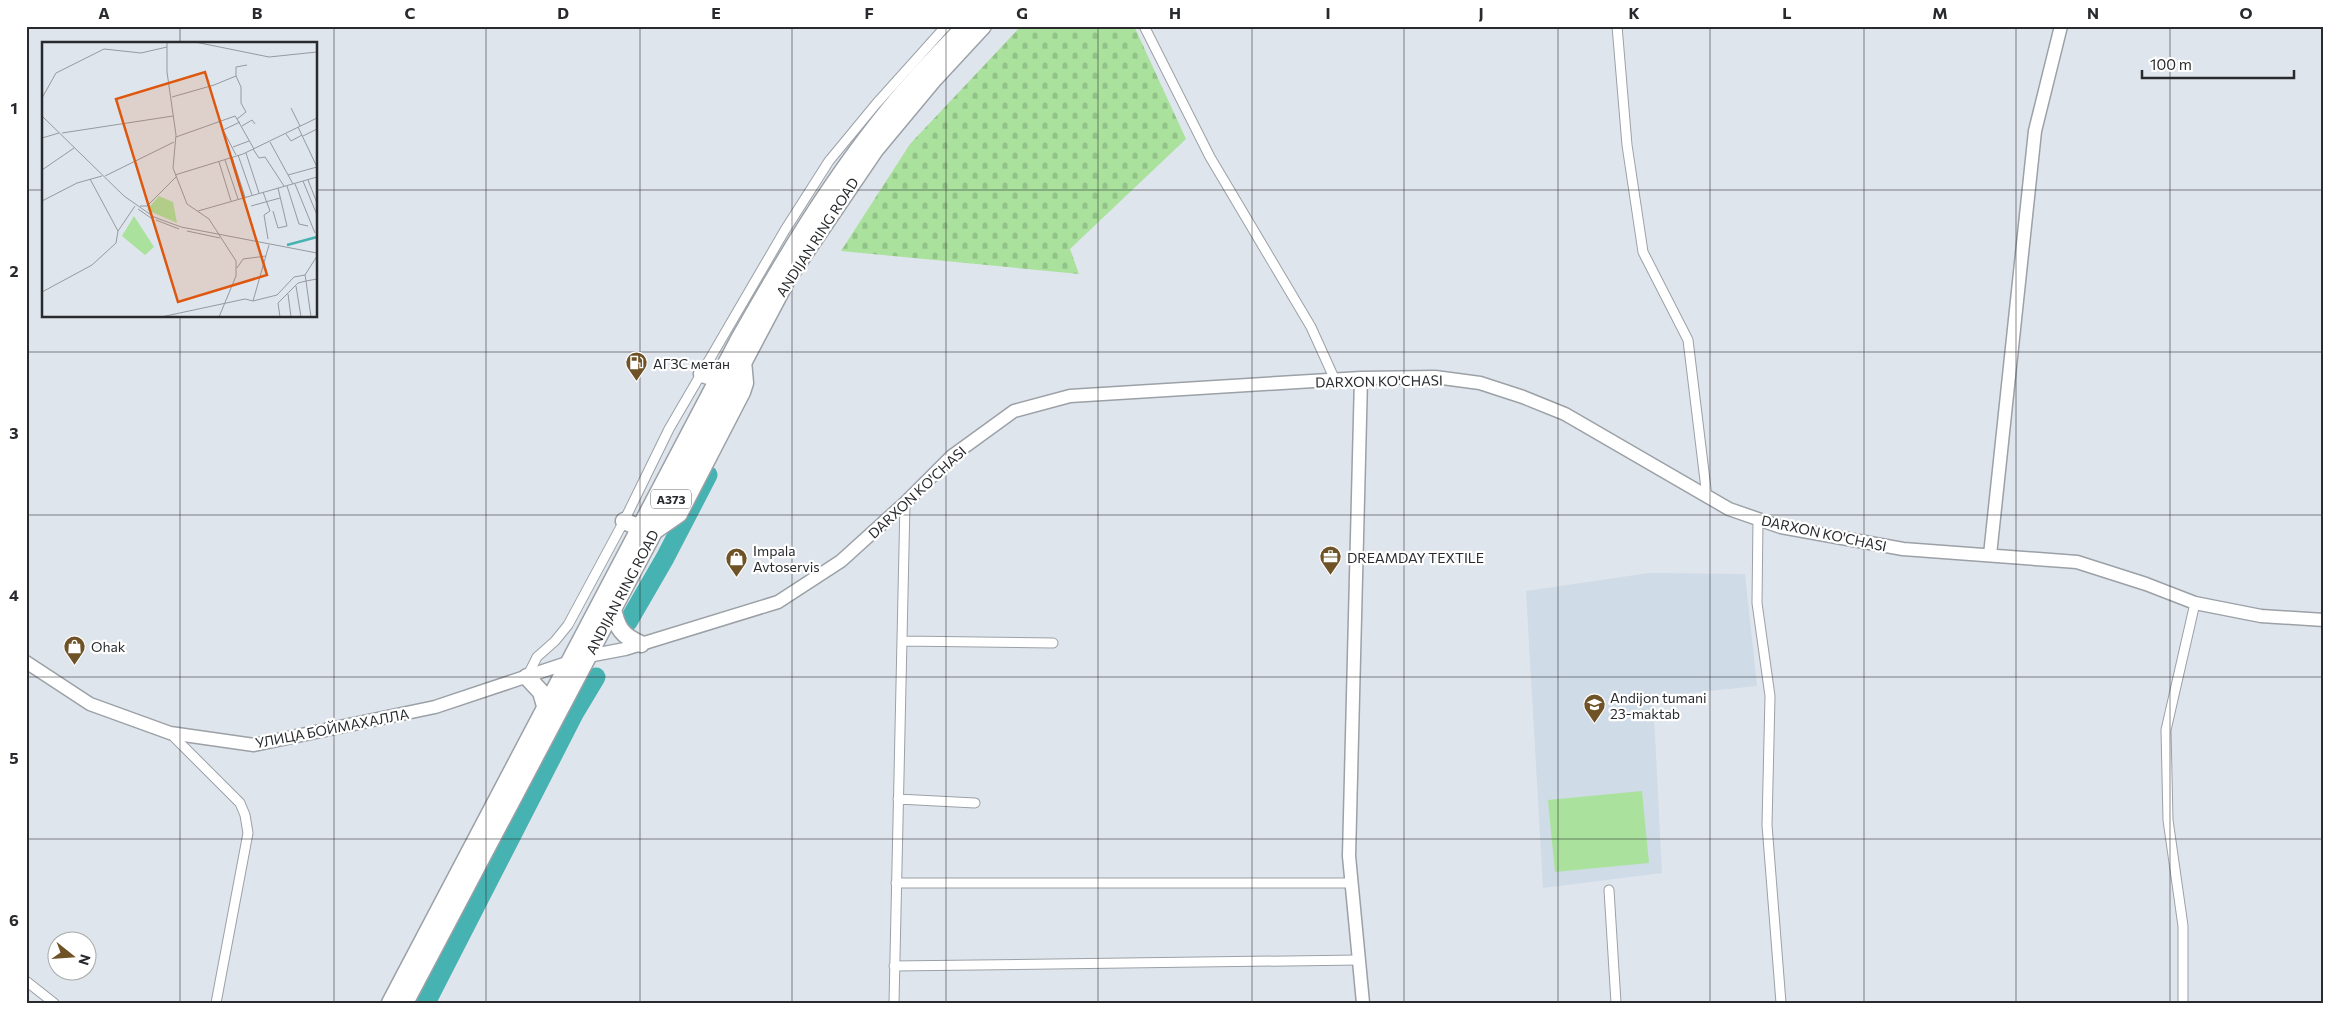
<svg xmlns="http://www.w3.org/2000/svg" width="2350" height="1029" font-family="Commissioner,sans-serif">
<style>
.built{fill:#cfdbe7}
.cemetery{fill:url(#cemetery-stones)}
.pitch{fill:#aae29d}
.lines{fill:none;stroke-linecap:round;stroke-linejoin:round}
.river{stroke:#46b2b2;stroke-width:19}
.street-casing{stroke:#9ba1a7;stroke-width:11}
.secondary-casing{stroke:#9ba1a7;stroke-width:15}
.highway-casing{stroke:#9ba1a7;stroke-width:19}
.street{stroke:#fff;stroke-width:9}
.secondary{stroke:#fff;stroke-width:12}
.highway{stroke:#fff;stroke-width:16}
.grid{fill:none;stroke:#282a2d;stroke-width:1;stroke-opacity:0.55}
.labels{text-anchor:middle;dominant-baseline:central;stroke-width:4.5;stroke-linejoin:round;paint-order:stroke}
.shield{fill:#fff;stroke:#686a6c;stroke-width:1}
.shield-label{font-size:12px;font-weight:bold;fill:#282a2d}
.street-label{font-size:14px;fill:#282a2d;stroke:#fff}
.poi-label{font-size:14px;fill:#282a2d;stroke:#fff;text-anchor:start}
.inset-river{fill:none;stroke:#46b2b2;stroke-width:2.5}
.inset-road{fill:none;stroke:#969aa0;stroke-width:1}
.view{fill:#de570e;fill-opacity:0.15;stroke:#de570e;stroke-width:2.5}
.inset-edge{fill:none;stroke:#282a2d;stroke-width:2.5}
.neatline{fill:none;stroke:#282a2d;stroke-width:2}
.grid-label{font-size:16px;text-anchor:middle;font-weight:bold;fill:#282a2d}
</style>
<defs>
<pattern id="cemetery-stones" width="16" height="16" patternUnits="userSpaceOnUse" patternTransform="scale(1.25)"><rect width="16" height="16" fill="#aae29d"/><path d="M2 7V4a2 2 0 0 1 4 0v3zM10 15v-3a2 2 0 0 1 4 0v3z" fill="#92c288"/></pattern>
</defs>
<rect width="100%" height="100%" fill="#dfe5ec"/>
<path class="built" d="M1649,573l96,1 12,112 -104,11 9,176 -119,15 -17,-297z"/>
<path class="cemetery" d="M1021,26h113l52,113 -116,110 9,25 -238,-23 69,-107z"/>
<path class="pitch" d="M1642,791l7,72 -94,9 -7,-72z"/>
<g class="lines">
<path class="river" d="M628,622l37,-64 43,-83
M426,1003l149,-291 21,-35"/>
<defs>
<path id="street" d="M1144,26l66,131 101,170 24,53
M1617,26l10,119 16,107 45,88 19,157
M1758,520l-1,83 13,93 -3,129 14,178
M902,641l151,2
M527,677l10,-20 18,-16 13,-16 56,-104 45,-92 116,-199 44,-69 47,-57 70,-78
M170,733l70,70 5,12 3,18 -32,170
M898,799l77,4
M896,883h456
M1609,890l7,113
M894,966l465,-6
M26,981l28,22
M894,1003l11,-500
M2183,1003v-77l-15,-106 -2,-90 29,-127"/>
<path id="secondary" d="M1361,378l-12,478 14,147
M1990,555l45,-424 26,-105
M26,662l64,42 80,29 84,12 181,-38 153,-51 37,-7 153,-47 63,-41 64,-58 47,-47 62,-45 56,-15 291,-18 74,-1 45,6 43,14 42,17 164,95 52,18 122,22 174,13 69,22 49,19 66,13 63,4"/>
<path id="highway" d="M702,374l16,5
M624,521l16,7
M656,530l23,-16 63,-122 3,-9 -2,-22
M613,609c4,19 9,27 28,35
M527,677l14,15 4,14
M390,1003l349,-664c51,-90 106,-182 176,-260 16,-18 33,-35 50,-53
M405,1003l383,-725 87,-128 59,-71 49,-53"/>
</defs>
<use href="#street" class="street-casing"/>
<use href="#secondary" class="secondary-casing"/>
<use href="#highway" class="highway-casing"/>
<use href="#street" class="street"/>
<use href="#secondary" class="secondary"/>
<use href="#highway" class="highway"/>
</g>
<path class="grid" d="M180,26v18M334,26v977M486,26v977M640,26v977M792,26v977M946,26v977M1098,26v977M1252,26v977M1404,26v977M1558,26v977M1710,26v977M1864,26v977M2016,26v977M2170,26v977M26,190h18M316,190h2008M180,316v687M26,352h2298M26,515h2298M26,677h2298M26,839h2298"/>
<defs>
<symbol id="fuel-pin" viewBox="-11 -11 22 30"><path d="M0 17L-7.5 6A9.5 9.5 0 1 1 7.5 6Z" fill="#6f5326" stroke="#fff"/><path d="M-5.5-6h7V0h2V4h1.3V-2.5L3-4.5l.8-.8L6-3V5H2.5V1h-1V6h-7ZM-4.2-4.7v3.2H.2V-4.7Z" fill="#fff"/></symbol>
<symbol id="office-pin" viewBox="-11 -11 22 30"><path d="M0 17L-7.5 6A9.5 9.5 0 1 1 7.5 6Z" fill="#6f5326" stroke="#fff"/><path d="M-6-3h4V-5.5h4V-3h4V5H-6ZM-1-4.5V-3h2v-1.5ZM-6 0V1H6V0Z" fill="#fff"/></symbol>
<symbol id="shop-pin" viewBox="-11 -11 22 30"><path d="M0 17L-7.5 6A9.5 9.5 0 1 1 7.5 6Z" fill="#6f5326" stroke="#fff"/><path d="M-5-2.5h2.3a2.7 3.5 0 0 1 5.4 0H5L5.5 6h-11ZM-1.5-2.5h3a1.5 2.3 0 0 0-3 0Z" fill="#fff"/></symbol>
<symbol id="school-pin" viewBox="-11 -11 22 30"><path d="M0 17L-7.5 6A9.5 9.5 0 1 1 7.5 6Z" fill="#6f5326" stroke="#fff"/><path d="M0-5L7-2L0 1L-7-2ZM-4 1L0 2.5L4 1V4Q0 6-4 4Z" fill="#fff"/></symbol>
</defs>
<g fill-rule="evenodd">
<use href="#fuel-pin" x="624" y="350" width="25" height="34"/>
<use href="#office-pin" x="1318" y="544" width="25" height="34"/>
<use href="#shop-pin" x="724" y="546" width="25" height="34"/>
<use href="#shop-pin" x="62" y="634" width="25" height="34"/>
<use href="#school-pin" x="1582" y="692" width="25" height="34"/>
</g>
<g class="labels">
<rect class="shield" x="651" y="489.5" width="40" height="19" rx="4"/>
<g class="shield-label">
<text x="671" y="499">A373</text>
</g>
<g class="street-label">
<text transform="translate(817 237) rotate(-57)">ANDIJAN RING ROAD</text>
<text transform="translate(1379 381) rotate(-1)">DARXON KO'CHASI</text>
<text transform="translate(917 492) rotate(-43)">DARXON KO'CHASI</text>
<text transform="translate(1824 533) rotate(12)">DARXON KO'CHASI</text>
<text transform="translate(622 592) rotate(-62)">ANDIJAN RING ROAD</text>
<text transform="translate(332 728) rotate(-11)">УЛИЦА БОЙМАХАЛЛА</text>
</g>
<g class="poi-label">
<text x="653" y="363">АГЗС метан</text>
<text x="753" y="550">Impala<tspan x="753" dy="16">Avtoservis</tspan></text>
<text x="1347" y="557">DREAMDAY TEXTILE</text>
<text x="91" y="646">Ohak</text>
<text x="1610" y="697">Andijon tumani<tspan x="1610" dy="16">23-maktab</tspan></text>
</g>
</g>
<g transform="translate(42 42)">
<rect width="275" height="275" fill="#dfe5ec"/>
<path d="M117,154l14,6 4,21 -30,-13zM92,174l20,31 -9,8 -23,-19z" fill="#aae29d"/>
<path class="inset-river" d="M245,203l30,-8"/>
<path class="inset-road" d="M125,0v30l9,63 -3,33 14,36 22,15 27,42v15l-17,41M153,0l74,15 48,-5M194,34l5,11v16l5,9 -9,7 17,30M130,55l42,-12 22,-9v-9l11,-2M0,56l14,-25 48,-24 37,4 26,-6M249,66l9,18M0,74l82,80 30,21 27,10 136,26M200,84l10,-6 3,4M256,85l19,40M20,91l111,-17M244,92l5,7 11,-6M261,94l14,-7M134,95l59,-21 2,3M0,96l17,-5M228,100l23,42M191,105l16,-6M211,107l6,9 6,-1 19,29M204,111l13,40M194,113l-13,-25 17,-8M196,113l14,40M190,115l13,40M183,118l13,39M177,120l12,39M0,128l32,-22M133,133l68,-21 74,-36M246,133l29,-8M63,134l69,-34M266,138l9,23M261,139l14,34M253,142l20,49M245,144l12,38 9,2M221,150l7,19 -6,4 4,24M0,159l35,-18 25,-7M98,164h7l29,-29M209,164l29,-8M96,167l13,9M156,169l119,-34M231,169l5,17 9,-2 -9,-38M114,178l23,9M76,189l17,-25M145,189l33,7M195,226l6,-9 23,-3M254,244l5,31M0,250l50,-27 24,-22 2,-12 -28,-52M246,252l3,23M211,259l24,-6 17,-18 11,-2M119,275l84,-18 8,2 16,-56M238,275l-2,-14 20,-20 8,-2 -1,-6 12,-19M269,275l-5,-36 11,-2"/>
<path class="view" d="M163,30l62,203 -89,27 -62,-203z"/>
<rect width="275" height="275" class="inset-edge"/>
</g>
<rect width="2350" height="1029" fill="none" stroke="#ffffff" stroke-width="55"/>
<g transform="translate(72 956) rotate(107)"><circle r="24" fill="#ffffff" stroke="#a9aaab"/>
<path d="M0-4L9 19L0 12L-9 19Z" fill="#6f5326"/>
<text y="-8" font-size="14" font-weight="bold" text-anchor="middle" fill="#282a2d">N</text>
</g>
<path d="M2142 70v8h152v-8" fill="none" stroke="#282a2d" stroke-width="2.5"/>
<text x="2150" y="70" font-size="15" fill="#282a2d" stroke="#ffffff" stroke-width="4" paint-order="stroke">100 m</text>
<rect x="28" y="28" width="2294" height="974" class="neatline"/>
<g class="grid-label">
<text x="104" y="19">A</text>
<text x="257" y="19">B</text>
<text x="410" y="19">C</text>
<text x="563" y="19">D</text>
<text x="716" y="19">E</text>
<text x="869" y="19">F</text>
<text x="1022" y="19">G</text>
<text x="1175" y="19">H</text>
<text x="1328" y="19">I</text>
<text x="1481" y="19">J</text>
<text x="1634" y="19">K</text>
<text x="1787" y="19">L</text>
<text x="1940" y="19">M</text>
<text x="2093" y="19">N</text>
<text x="2246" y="19">O</text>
<text x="14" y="114">1</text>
<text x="14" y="277">2</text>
<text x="14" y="439">3</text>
<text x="14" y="601">4</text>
<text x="14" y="764">5</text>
<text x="14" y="926">6</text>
</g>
</svg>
